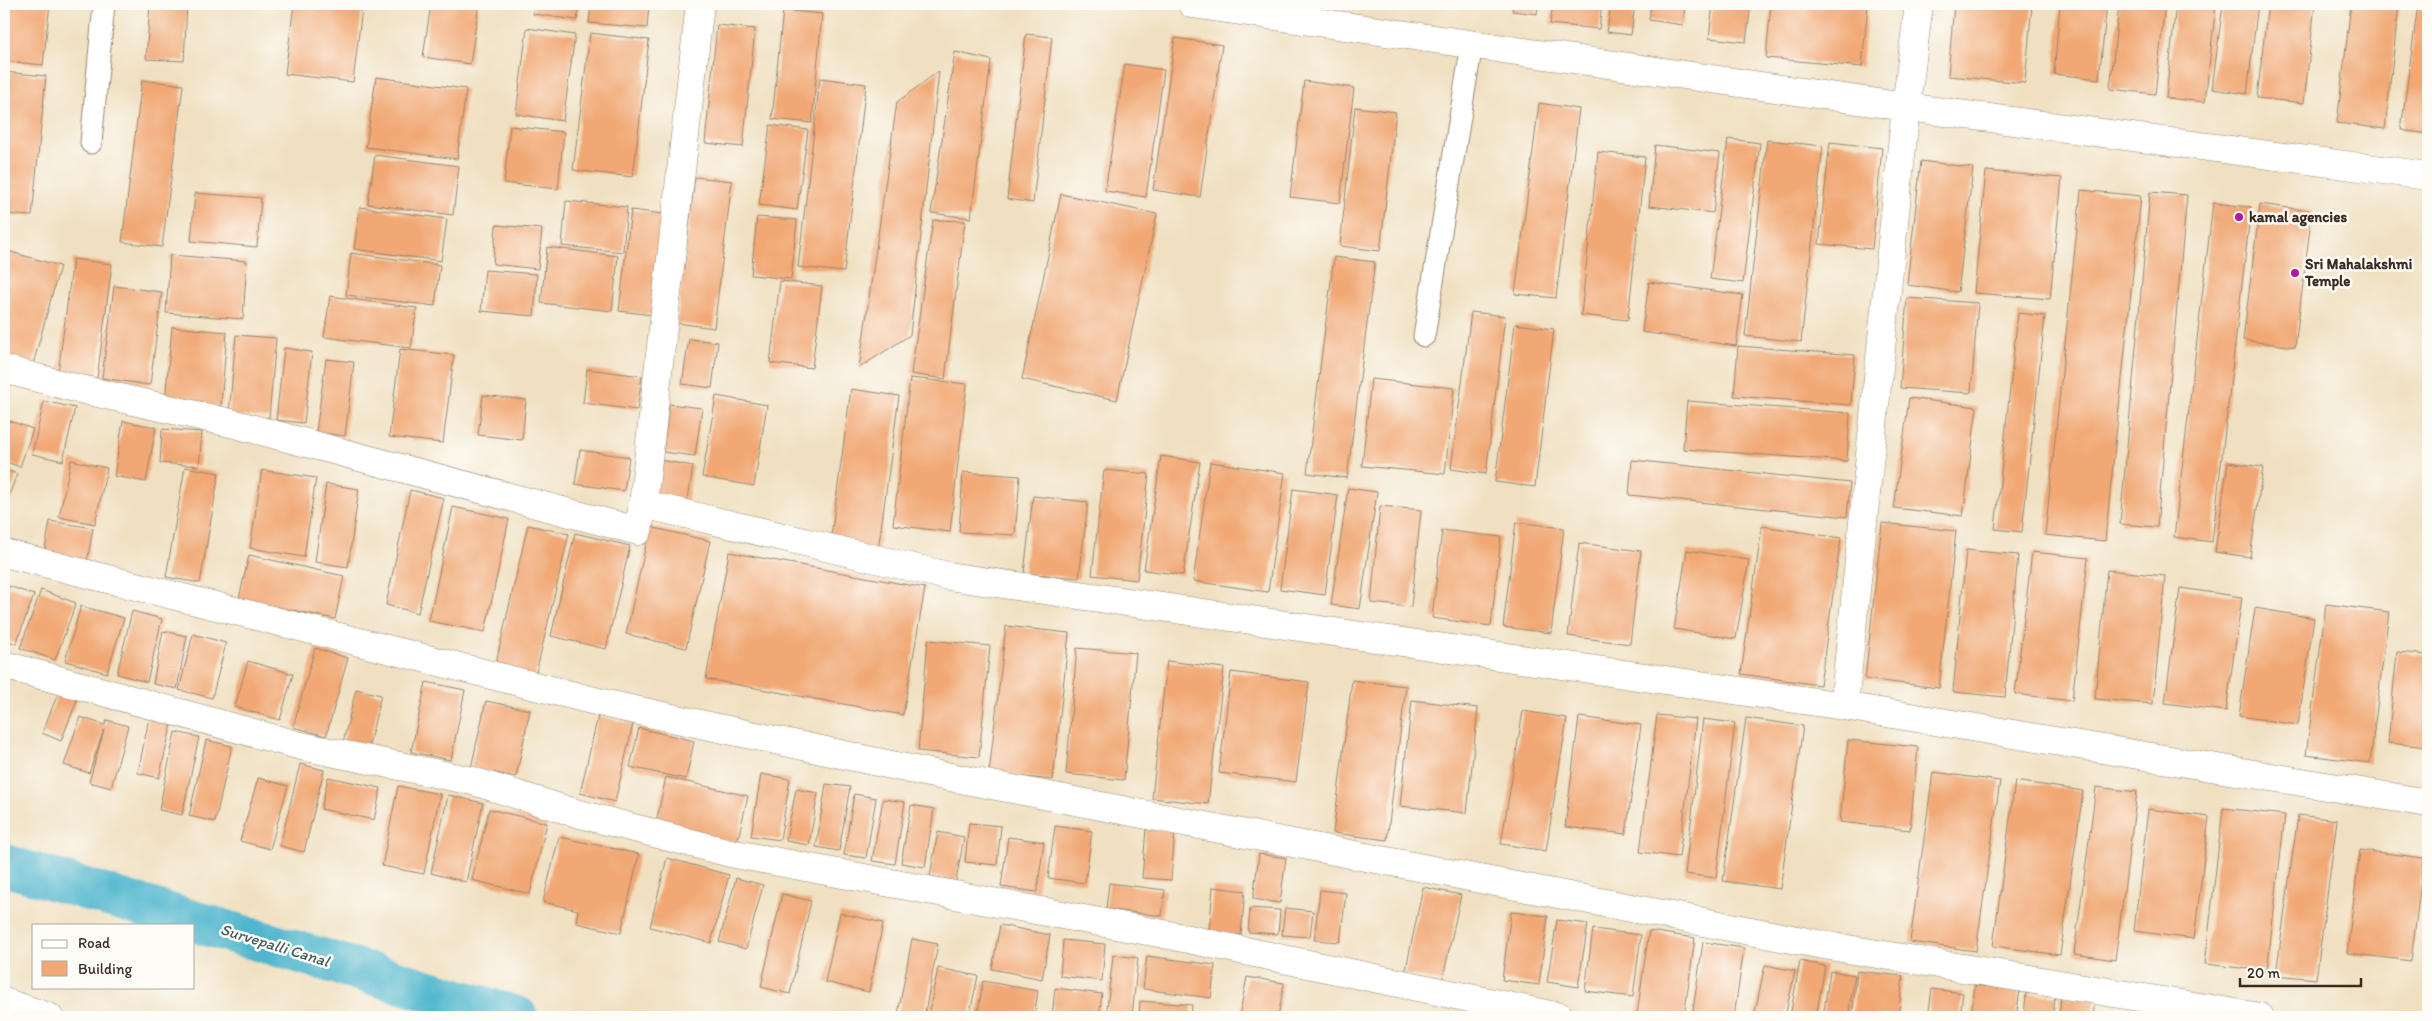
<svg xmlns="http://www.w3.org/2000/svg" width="2432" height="1021" font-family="Itim,sans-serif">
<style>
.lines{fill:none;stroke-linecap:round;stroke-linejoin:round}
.canal{stroke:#4fb6cd;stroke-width:42}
.building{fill:#f1a875}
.lane-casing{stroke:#968570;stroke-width:23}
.street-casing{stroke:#968570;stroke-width:29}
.secondary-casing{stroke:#968570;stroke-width:29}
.lane{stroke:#fff;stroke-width:21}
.street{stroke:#fff;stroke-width:28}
.secondary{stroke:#fff;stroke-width:28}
.poi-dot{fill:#b5179e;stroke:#fdfcf7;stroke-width:2}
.labels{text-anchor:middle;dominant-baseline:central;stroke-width:5;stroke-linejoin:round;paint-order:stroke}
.poi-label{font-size:15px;font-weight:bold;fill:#3b2a1e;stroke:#fdfcf7;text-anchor:start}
.water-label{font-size:16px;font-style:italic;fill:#425b5b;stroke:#fdfcf7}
</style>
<rect width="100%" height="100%" fill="#fdfcf7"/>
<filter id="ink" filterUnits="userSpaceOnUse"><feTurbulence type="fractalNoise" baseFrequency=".02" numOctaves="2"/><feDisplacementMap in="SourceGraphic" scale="10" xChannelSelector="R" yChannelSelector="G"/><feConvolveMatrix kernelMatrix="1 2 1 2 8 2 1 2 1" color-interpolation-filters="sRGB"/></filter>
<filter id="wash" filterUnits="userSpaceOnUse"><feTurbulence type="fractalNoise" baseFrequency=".0096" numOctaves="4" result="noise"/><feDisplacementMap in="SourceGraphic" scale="20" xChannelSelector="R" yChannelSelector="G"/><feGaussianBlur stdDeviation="1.12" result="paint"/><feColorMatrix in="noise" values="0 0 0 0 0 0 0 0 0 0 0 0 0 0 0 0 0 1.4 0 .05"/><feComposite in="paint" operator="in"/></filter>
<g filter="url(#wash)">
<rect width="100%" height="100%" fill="#f0e0c1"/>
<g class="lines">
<path class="canal" d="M4,865l513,152"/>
</g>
<g id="blocks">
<path class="building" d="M4,4h46l-7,61 -39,-4z
M150,4h37l-3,57 -38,-2z
M294,4h32l36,4 -9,74 -68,-8z
M431,4h48l-9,60 -47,-7z
M534,4h45l-2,16 -44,-6z
M591,4h58l-2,24 -58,-5z
M1513,4h25l-1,10 -25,-3z
M1553,4h49l-3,25 -49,-5z
M1611,4h24l-4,31 -24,-3z
M1651,4h34l-2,21 -34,-5z
M1713,4h38l-5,38 -37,-4z
M1771,4h97l-6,63 -96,-9z
M1954,4h78l-7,79 -77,-7z
M2060,4h47l-8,75 -45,-5z
M2119,4h46l-10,90 -45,-5z
M2176,4h40l-11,98 -39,-4z
M2223,4h35l-11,90 -35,-5z
M2268,4h47l-11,99 -47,-5z
M2351,4h48l-14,125 -48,-6z
M2418,4h10v130l-27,-4z
M783,10l39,4 -10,109 -40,-4z
M717,25l38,4 -12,118 -38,-4z
M527,28l48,7 -12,86 -47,-7z
M590,33l59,7 -16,137 -60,-7z
M1026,34l26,3 -19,166 -26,-4z
M1175,38l47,7 -22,152 -47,-7z
M955,52l36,8 -20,158 -40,-5z
M1125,64l39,6 -18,127 -41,-6z
M939,71l-29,264 -51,33 38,-266z
M4,72l42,4 -14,140 -28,-2z
M376,77l90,12 -9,70 -91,-12z
M820,78l46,6 -22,188 -46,-5z
M142,80l41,5 -21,162 -40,-5z
M1304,81l50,7 -14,115 -50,-6z
M1539,103l40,6 -23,189 -41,-4z
M1355,107l41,5 -16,139 -40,-5z
M770,125l38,5 -11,80 -38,-5z
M510,126l54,6 -6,57 -54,-6z
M1728,139l32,4 -17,140 -33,-4z
M1767,140l56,6 -22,196 -56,-6z
M1830,142l52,6 -10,101 -53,-5z
M1655,145l65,8 -7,60 -64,-7z
M1598,152l47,5 -17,163 -47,-5z
M375,155l84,11 -6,49 -85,-11z
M1921,161l52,7 -15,124 -51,-7z
M1986,171l76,7 -12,121 -76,-6z
M695,177l37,4 -18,147 -37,-5z
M2081,190l60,6 -36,345 -60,-6z
M2150,192l37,3 -30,332 -37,-3z
M195,193l66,5 -4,49 -66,-6z
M1061,194l96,20 -40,186 -95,-21z
M566,201l61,6 -4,45 -61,-6z
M2213,203l38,4 -39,335 -38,-5z
M2260,204l52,7 -17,136 -52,-7z
M360,207l87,12 -6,42 -87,-12z
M631,210l32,4 -11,101 -33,-4z
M757,217l40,3 -6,59 -40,-4z
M933,220l32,1 -20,158 -34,-5z
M496,225l46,4 -4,40 -45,-5z
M547,247l71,9 -6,55 -71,-8z
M4,250l56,16 -28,102 -28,-8z
M351,253l89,12 -5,41 -89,-11z
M170,255l77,6 -4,58 -77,-6z
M1334,257l41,5 -28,216 -40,-5z
M73,259l39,5 -15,114 -39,-5z
M485,270l52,4 -3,42 -53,-5z
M780,281l42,5 -10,82 -42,-5z
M1649,282l94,13 -7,51 -94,-14z
M114,286l48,6 -12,93 -48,-7z
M330,296l87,12 -6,40 -87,-11z
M1907,298l71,5 -7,90 -71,-5z
M1471,312l34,4 -19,158 -35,-5z
M2018,313l27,3 -23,216 -27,-3z
M1515,324l39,5 -19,158 -40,-5z
M172,327l55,5 -6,74 -56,-5z
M236,335l40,3 -7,80 -40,-3z
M689,339l29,3 -6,46 -30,-4z
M1738,346l117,9 -4,50 -117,-9z
M284,348l28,4 -8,71 -28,-3z
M400,349l54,6 -11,88 -54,-6z
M326,359l28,3 -9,74 -29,-4z
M587,369l55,7 -5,34 -54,-7z
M910,378l57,6 -17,148 -57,-7z
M1371,379l83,9 -9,86 -83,-8z
M851,389l48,7 -21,155 -48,-7z
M483,395l43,5 -4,40 -44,-5z
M716,396l51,9 -13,81 -52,-9z
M1909,398l68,9 -14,109 -69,-8z
M44,401l31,7 -12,53 -31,-7z
M1687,401l163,12 -3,48 -164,-12z
M669,404l33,4 -7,48 -32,-4z
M4,419l29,10 -13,38 -16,-6z
M123,421l33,6 -10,55 -32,-6z
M162,429l40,3 -3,34 -39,-3z
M580,450l49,7 -5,34 -49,-7z
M1161,456l39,6 -17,113 -39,-5z
M71,460l36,8 -12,56 -36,-7z
M660,460l33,6 -6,40 -34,-6z
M1632,460l218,23 -3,34 -218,-22z
M1210,462l75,11 -17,119 -75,-11z
M2228,462l35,5 -13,90 -35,-5z
M185,467l34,6 -19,110 -34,-6z
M4,469l13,5 -13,35z
M262,470l54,8 -12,79 -54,-9z
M1104,470l45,4 -12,106 -45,-5z
M963,472l57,4 -5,59 -56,-3z
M326,484l33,5 -11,78 -33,-5z
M1348,488l29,4 -17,117 -29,-4z
M1293,489l45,6 -13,100 -45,-6z
M410,490l34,8 -26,115 -32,-8z
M1033,496l55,6 -9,76 -55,-5z
M1380,506l41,4 -10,97 -40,-4z
M453,507l56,12 -24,113 -56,-11z
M50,521l43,7 -6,34 -43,-7z
M1516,522l48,6 -13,105 -48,-6z
M1882,523l74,8 -17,157 -74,-9z
M528,525l41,9 -35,147 -40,-10z
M1762,526l79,12 -21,147 -79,-11z
M650,527l60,14 -24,107 -60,-14z
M1442,530l59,7 -10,89 -59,-8z
M575,533l55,13 -24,103 -55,-13z
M1579,543l62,8 -11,93 -62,-8z
M1687,550l62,10 -13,79 -62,-10z
M1966,550l52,5 -13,142 -52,-5z
M729,552l196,36 -22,127 -197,-36z
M2032,552l56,6 -16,143 -57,-7z
M249,555l95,21 -9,43 -96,-20z
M2107,570l58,6 -12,128 -58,-5z
M9,586l25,9 -18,49 -12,-5v-39z
M2180,588l62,9 -16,114 -61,-8z
M41,590l35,13 -21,57 -35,-12z
M2326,604l63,8 -19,151 -64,-8z
M81,606l43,12 -17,55 -42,-12z
M2255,608l59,10 -16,107 -59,-9z
M132,611l30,8 -15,63 -30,-8z
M1006,626l63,7 -16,147 -64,-7z
M163,631l24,5 -10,53 -24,-5z
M193,634l33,9 -14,55 -33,-8z
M928,640l62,6 -11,111 -61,-6z
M315,648l33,10 -22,78 -33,-9z
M1077,648l59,5 -12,127 -58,-6z
M2397,652l31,3v92l-40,-4z
M248,661l45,13 -13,46 -45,-13z
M1167,661l57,7 -16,136 -56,-6z
M1231,672l78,10 -13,100 -77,-9z
M1352,680l54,6 -19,154 -54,-7z
M426,682l39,8 -14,70 -40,-8z
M356,689l25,6 -13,54 -25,-6z
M59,691l19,7 -17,43 -19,-8z
M1412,700l66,8 -11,105 -67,-7z
M486,701l44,9 -14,67 -45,-9z
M1523,711l44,7 -21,133 -45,-7z
M1657,715l39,4 -17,138 -39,-5z
M598,716l35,8 -18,78 -35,-9z
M80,717l25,8 2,-5 21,6 -17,62 -22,-6 15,-52 -15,43 -25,-8z
M1579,717l62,8 -15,109 -61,-7z
M149,718l23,5 -13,55 -21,-5z
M1746,718l57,8 -23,163 -57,-8z
M1703,719l32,4 -19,155 -31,-4z
M639,728l55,13 -8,38 -56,-12z
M175,732l24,5 -17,78 -23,-5z
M206,740l26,6 -17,76 -26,-6z
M1848,740l70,7 -8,83 -70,-8z
M300,764l24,6 -20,82 -24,-6z
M1933,772l67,9 -24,170 -66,-9z
M761,774l29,5 -10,61 -29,-4z
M328,777l53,11 -7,32 -53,-11z
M666,777l82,19 -11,47 -81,-20z
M258,778l30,8 -18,63 -30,-8z
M2015,781l68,10 -23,164 -67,-9z
M826,784l24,3 -11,64 -23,-4z
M398,786l42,8 -16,80 -42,-8z
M2096,787l41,5 -22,168 -41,-6z
M796,789l22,4 -9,52 -23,-4z
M854,794l22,4 -10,60 -22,-3z
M448,795l35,8 -17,79 -35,-9z
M883,799l22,3 -10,62 -23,-3z
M911,805l23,4 -9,58 -24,-4z
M2223,808l62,7 -18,156 -62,-7z
M489,809l58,14 -17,71 -58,-14z
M2148,809l61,8 -15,122 -60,-8z
M2298,815l39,5 -21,159 -40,-4z
M969,823l32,3 -4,39 -32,-3z
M1055,826l37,5 -7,52 -37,-5z
M1146,829l29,2 -4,49 -29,-2z
M938,832l26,5 -8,44 -26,-5z
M559,837l80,17 -18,79 -45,-10 2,-13 -35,-8z
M1008,837l36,5 -7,50 -36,-5z
M2360,850l64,8 -13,103 -64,-8z
M1259,854l27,4 -6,45 -27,-4z
M667,858l62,17 -18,68 -61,-16z
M736,878l27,7 -17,64 -27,-7z
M1109,883l56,7 -3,26 -56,-7z
M1213,887l32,4 -4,44 -32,-3z
M1423,887l38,8 -19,87 -37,-8z
M1320,890l26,3 -6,49 -26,-2z
M782,894l29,7 -21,93 -29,-7z
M1250,908l30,2 -2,24 -30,-2z
M1285,908l28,3 -3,26 -28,-2z
M1511,912l37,4 -9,69 -37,-5z
M840,913l43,10 -14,69 -44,-10z
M1557,920l31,4 -10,63 -31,-5z
M1000,925l50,10 -8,44 -50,-10z
M1593,929l48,6 -8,62 -48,-6z
M1649,931l46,7 -11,79h-28l-19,-3z
M912,939l26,5 -14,73 -26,-3z
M1063,940l42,4 -3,37 -42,-5z
M1703,942l41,6 -10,69h-42z
M1113,955l25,3 -6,59h-26z
M1147,956l68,9 -4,33 -68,-9z
M1800,961l25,5 -9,51h-26z
M1765,965l30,6 -10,46h-31z
M938,968l40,8 -9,41h-41z
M1830,971l25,4 -7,42h-25z
M1857,971l46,5 -5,41h-46z
M1247,977l37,6 -6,34h-39z
M983,981l55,10 -4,26h-57z
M1975,985l45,5 -4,27h-45z
M1055,988l47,6 -3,23h-47z
M1932,989l31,4 -3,24h-32z
M2026,993l29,3 -2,21h-29z
M2061,996l34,3 -2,18h-34z
M1140,1001l52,4 -1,12h-52z
M2139,1005l33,4 -1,8h-34z"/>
</g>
</g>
<g filter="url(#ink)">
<use href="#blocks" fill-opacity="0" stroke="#968570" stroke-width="1"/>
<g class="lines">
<defs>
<path id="lane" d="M91,143l13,-139
M1424,336l48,-292"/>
<path id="street" d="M4,369l63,17 164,37 407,108 5,-27 57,-500
M643,504l305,72 896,130 584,97
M4,553l603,151 317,68 899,173 437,72
M1844,706l62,-599 13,-103"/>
<path id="secondary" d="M1192,4l714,103 522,69
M4,665l297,81 172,35 103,32 154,40 439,82 391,82
M4,1002l45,15"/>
</defs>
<use href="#lane" class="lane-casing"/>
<use href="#street" class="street-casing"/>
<use href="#secondary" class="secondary-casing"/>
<use href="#lane" class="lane"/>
<use href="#street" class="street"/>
<use href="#secondary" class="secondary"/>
</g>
</g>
<g class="poi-dot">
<circle cx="2239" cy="217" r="5"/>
<circle cx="2295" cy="273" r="5"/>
</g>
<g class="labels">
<g class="poi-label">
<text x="2249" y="217">kamal agencies</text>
<text x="2305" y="264">Sri Mahalakshmi<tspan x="2305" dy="17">Temple</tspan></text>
</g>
<g class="water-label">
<text transform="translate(275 945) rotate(17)">Survepalli Canal</text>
</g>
</g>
<rect width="2432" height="1021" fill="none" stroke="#fdfcf7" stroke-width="20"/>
<rect x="32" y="924" width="162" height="65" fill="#fdfcf7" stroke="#afa8a0"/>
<rect x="42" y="940" width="25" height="8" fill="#ffffff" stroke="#afa8a0"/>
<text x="78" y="948" font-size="15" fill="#3b2a1e">Road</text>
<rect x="42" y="961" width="25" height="15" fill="#f1a875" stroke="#afa8a0"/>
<text x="78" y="974" font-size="15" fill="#3b2a1e">Building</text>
<path d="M2240 978v8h121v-8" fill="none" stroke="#3b2a1e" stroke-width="2.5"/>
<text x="2247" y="978" font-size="15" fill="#3b2a1e" stroke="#fdfcf7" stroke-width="4" paint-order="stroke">20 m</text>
</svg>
